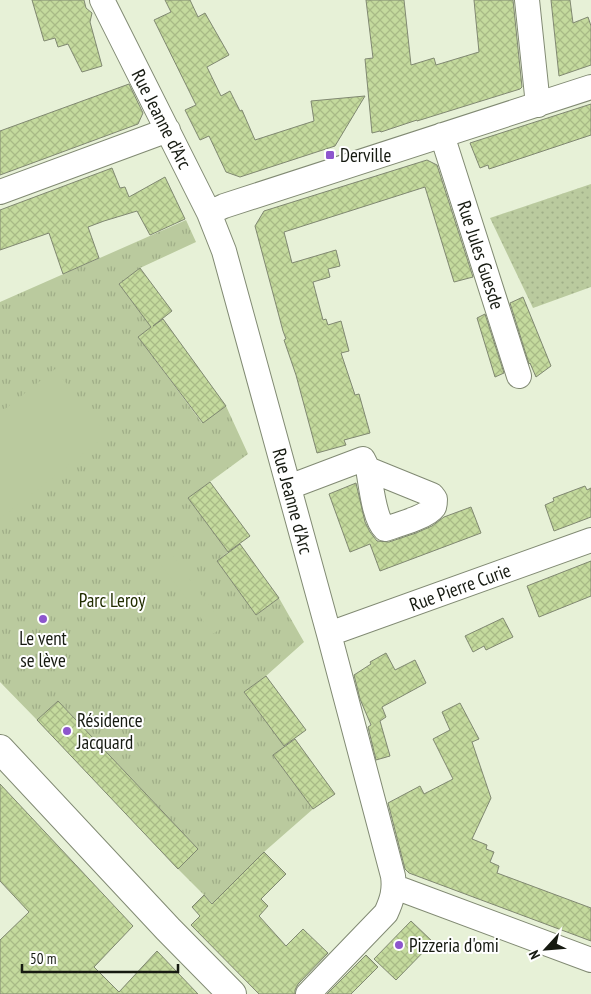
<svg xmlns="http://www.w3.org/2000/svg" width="591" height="994" font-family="'PT Sans Narrow',sans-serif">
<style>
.grass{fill:url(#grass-tufts)}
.garden{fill:url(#garden-dots)}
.pitch{fill:#baca9e}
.building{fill:url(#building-cross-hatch);stroke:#808871}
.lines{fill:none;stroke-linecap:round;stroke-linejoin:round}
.minor-casing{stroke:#818a73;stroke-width:26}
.tertiary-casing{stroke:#818a73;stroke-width:30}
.minor{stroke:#fff;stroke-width:24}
.tertiary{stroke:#fff;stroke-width:28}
.poi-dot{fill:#8d56cd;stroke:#fff;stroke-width:2}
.labels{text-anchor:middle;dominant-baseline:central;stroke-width:4;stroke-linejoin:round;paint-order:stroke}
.street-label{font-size:19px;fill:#161a11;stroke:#fff}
.poi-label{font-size:19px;fill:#161a11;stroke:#fff;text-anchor:start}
.park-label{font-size:19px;fill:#222e01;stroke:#fff}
</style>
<defs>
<pattern id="grass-tufts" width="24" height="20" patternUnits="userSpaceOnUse" patternTransform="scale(1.25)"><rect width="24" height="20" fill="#baca9e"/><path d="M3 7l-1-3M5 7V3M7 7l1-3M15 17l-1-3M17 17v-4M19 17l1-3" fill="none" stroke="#9fad87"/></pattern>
<pattern id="garden-dots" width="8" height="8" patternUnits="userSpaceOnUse" patternTransform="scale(1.25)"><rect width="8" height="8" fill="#baca9e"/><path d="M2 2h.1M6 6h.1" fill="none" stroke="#9fad87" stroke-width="1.8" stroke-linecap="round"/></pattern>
<pattern id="building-cross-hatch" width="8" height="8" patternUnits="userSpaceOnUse" patternTransform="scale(1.25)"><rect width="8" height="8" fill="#c4da9d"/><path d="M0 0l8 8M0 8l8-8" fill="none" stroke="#a8ba86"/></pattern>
</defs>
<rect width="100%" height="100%" fill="#e7f1d7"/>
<path class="grass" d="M186,220l10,22 -56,26 -21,16 32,43 -13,10 64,86 24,-17 22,48 -60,44 40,54 -11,9 39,54 23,-17 25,44 -38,34 -22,16 41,55 -12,8 40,54 -49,43 -51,52 -35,-35 20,-20 -140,-148 -21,19 -37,-38v-380z"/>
<path class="garden" d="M591,184v103l-58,21 -43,-90z"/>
<path class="pitch" d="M55,369l52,66 -107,84v-106z
M171,553l53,73 -11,8 -54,-72z"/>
<path class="building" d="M32,0h52l2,8 6,5 -2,9 12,44 -20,6 -14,-28 -10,3 -3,-9 -11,3z
M165,0h25l8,17 7,-4 24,42 -22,12 14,29 9,-5 10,20 2,-1 13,30 59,-19 -3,-20 54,-5 -30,50 -95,31 -14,-5 -17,-36 -9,4 -15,-30 11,-5 -42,-85 17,-8z
M366,0h38l7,65 23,-7 2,7 43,-13 -5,-52h39l9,87 -2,2 -103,32v-1l-36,12 -1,-1 -8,2 -7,-74 8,-1z
M551,0h19l3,23 15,-6 3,9v39l-32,11z
M129,84l14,29 -5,11 -138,51v-44z
M591,104v31l-102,34 -1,-4 -8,3 -10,-25z
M427,160l10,5 36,112 -19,5 -29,-95 -141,45 8,31 44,-13 4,16 -12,3 2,8 -17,5 10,38 3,-1 2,6 13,-4 8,30 -8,2 14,42 4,-1 11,39 -26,7 2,5 -29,8 -21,-78 -12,-35 2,-1 -3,-8 -28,-105 9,-15z
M112,168l8,20 5,-1 4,10 36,-20 20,42 -35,16 -13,-24 -33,10 -16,6 11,31 -36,16 -14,-41 -49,17v-40z
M140,268l32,43 -19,15 10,-7 63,87 -23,17 -65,-86 13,-10 -32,-43z
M523,297l28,69 -15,11 -6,-14 -1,1 -19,-61z
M485,314l19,59 -9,4 -18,-59z
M210,482l40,54 -22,16 -40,-54z
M356,483l9,39 5,10 7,9 12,1 27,-9 16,-7 12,-9 27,-10 10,26 -101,38 -10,-27 -20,8 -21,-58z
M585,486l2,4 4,-2v29l-37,14 -9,-26 9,-4 -1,-3z
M240,544l39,54 -23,17 -39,-54z
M591,561v35l-52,21 -12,-31z
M503,618l10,19 -27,13 -2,-4 -11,6 -8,-16z
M386,653l9,17 20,-10 11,23 -44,24 4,10 -6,4 10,35 -14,4 -8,-33 3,-2 -11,-26 -6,-24 17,-11 -1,-2z
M266,676l40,54 -22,16 -40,-54z
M58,701l140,148 -20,20 -141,-149z
M460,703l19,36 -7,3 19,56 -19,41 15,6 -1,4 8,3 -4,10 9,4 -2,7 94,35v33l-182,-68 -4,-4 -17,-66 32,-17 4,8 29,-15 -20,-40 17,-9 -8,-18z
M295,739l40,55 -22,15 -40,-54z
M0,784l133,142 -39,41 25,25 38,-41 41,43h-198v-54l29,-28 -29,-31z
M264,852l22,22 -25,25 7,7 -9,10 27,30 17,-17 25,24 -30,31 -3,6v4h-36l-68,-69 9,-9 -8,-9 12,-12 8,9z
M411,921l22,21 -37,38 -22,-21z
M366,955l12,12 -27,27h-24z"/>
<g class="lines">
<defs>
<path id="minor" d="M102,0l107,213 15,38 105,383 64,242c2,14 -1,24 -7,37l-78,81
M527,0l11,105
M442,135l77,241
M0,192l168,-62
M209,213l15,-7 367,-119
M289,487l74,-28 5,10 64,26 3,4c0,2 0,6 -1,8 -7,10 -37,18 -49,22 -11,-10 -14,-45 -17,-60
M329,634l262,-94
M395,887l196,73"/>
<path id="tertiary" d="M0,749l168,180 64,65"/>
</defs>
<use href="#minor" class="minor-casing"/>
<use href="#tertiary" class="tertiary-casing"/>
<use href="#minor" class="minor"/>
<use href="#tertiary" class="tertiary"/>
</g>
<g class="poi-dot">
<rect x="325" y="150" width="10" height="10" rx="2.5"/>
<circle cx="43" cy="619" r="5"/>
<circle cx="67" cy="731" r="5"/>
<circle cx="399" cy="945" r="5"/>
</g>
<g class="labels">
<g class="street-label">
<text transform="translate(162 119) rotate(63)">Rue Jeanne d'Arc</text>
<text transform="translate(481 255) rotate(72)">Rue Jules Guesde</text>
<text transform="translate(293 501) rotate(75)">Rue Jeanne d'Arc</text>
<text transform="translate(460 587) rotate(-20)">Rue Pierre Curie</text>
</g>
<g class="poi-label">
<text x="340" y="155">Derville</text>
<text x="43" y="638" text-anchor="middle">Le vent<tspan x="43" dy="22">se lève</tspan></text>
<text x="77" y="720">Résidence<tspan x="77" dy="22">Jacquard</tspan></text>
<text x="409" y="945">Pizzeria d'omi</text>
</g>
<g class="park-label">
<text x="112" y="600">Parc Leroy</text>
</g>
</g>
<g transform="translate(546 949) rotate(244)" stroke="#ffffff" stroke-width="4" paint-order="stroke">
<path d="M0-4L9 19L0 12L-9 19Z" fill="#161a11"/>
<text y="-8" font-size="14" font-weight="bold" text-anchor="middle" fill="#161a11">N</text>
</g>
<path d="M22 964v8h156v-8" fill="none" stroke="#161a11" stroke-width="2.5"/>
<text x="30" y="964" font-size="15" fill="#161a11" stroke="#ffffff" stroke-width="4" paint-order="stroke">50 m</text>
</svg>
